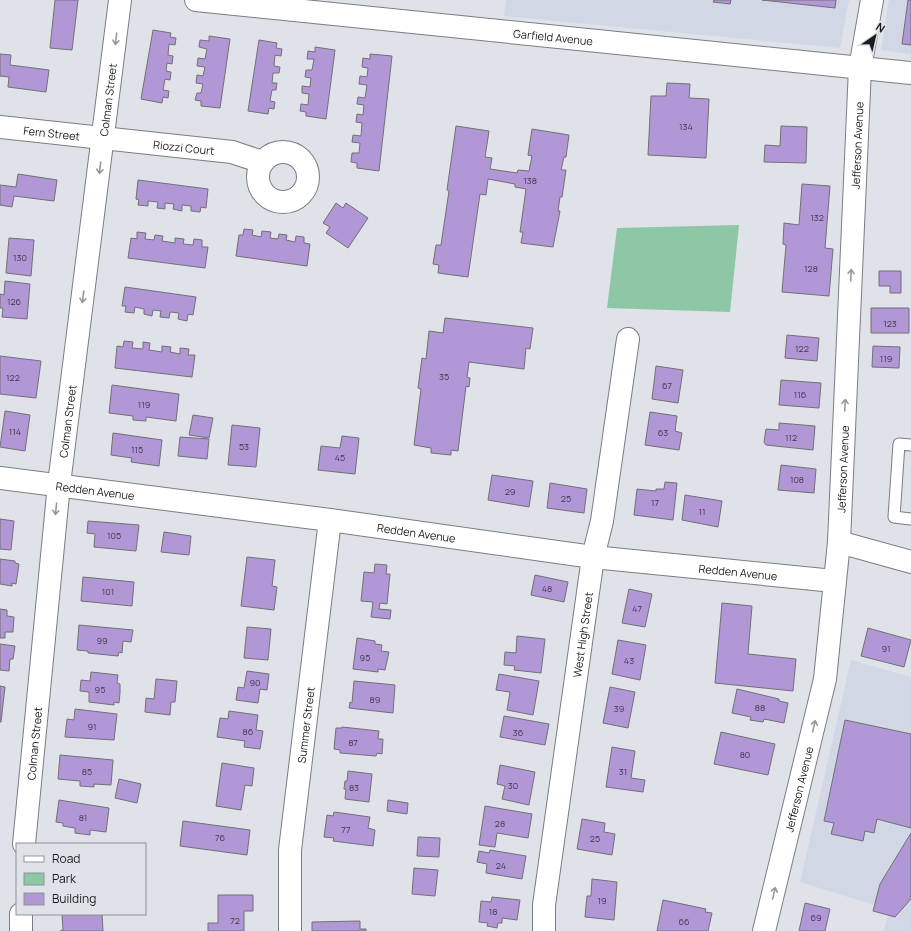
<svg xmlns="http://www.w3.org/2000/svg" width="911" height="931" font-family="Manrope,sans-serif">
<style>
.built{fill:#d1d7e5}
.green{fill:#8ec7a5}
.building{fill:#b297d7;stroke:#727076}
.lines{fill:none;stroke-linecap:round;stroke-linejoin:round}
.lane-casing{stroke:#7b7d84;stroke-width:13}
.street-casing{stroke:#7b7d84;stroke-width:24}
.primary-casing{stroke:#7b7d84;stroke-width:24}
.lane{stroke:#fff;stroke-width:11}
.street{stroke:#fff;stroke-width:22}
.primary{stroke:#fff;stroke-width:22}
.oneway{stroke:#98989a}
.labels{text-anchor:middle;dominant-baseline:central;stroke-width:3;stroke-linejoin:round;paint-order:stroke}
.number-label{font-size:9px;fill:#403a4c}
.street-label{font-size:11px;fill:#1a1b1e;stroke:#dfe2e9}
</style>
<rect width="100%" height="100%" fill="#dfe2e9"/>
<path class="built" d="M506,0h343l-9,48 -336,-32z
M889,0h22v54l-30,-4z
M851,660l60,17v254h-27l4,-16 -15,-4 1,-6 -74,-23z"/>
<path class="green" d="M739,225l-9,87 -123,-4 10,-80z"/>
<path class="building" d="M55,0h23l-6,50 -22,-2z
M714,0h17l-1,4 -17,-2z
M762,0h74l-1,8z
M908,0h3v45l-9,-1z
M153,30l18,3 -1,4 6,1 -1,7 -6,-1 -1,11 5,1 -1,8 -5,-1 -1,8 5,1 -1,8 -5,-1 -2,11 6,1 -1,7 -5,-1 -1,6 -21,-4z
M209,36l21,3 -10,69 -19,-2v-5l-6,-1 2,-7h4l2,-9 -7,-1 1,-8 6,1 2,-9 -8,-1 1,-8 7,1 2,-10 -8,-2 1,-7 9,1z
M259,40l18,3 -1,5 6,1 -1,7 -6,-1 -1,11 6,1 -1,6h-6l-1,10h5l-1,7h-4l-2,11 5,1 -1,7 -5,-1 -1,6 -20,-3z
M315,47l20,3 -9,69 -20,-3v-4l-6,-1 1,-7 7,1 1,-11 -7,-1v-7l8,1 1,-9 -6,-1 1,-7h6l2,-11h-7l1,-8 7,1z
M0,54l11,1 -1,10 39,5 -3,22 -38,-5 1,-10 -9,-1z
M370,54l22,2 -13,115 -22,-3v-5l-6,-1 1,-9h7l1,-10 -8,-1 1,-7 8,1 1,-13 -6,-1 1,-8 6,1 1,-10 -7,-1 1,-7 7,1 2,-13 -8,-1 1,-8 7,1 1,-9 -6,-1 1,-9 7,1z
M667,83l23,1 -1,14 20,1 -3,59 -58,-3 3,-59h15z
M456,126l33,5 -4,26 7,1 -2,11 27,4 1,-3 11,1 3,-15 -4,-1 4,-26 37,6 -3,22h-2l-3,13h5l-4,27h-2l-2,14h2l-7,36 -32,-4 2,-11h-3l6,-43 -11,-2v-3l-27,-5 -2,16 -6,-1 -12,83 -30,-4 1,-8 -6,-1 3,-19h5l8,-54 -2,-1z
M781,126l26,1 -1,36 -42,-1 1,-17 15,1z
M18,174l39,6 -3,21 -40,-5 -2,11 -12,-2v-20l16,2z
M138,180l70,9 -2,19 -5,-1 -1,5 -9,-1v-5l-9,-1v6l-9,-2 1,-5 -9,-1v6l-8,-1 1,-6 -10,-1v5l-10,-1 1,-5 -3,-1z
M802,184l28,2 -5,62 8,1 -4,47 -47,-4 4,-47 -3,-1 1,-21 15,2z
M336,203l7,5 3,-5 22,15 -20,30 -22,-15 4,-6 -7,-4z
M244,229l9,1 -1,5 9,2 1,-6 9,1 -1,6 8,1 1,-5 8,1 -1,5 9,2 1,-6 8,1v6l6,1 -3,22 -71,-10 3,-21h4z
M137,232l9,1 -1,6 9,1 1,-5 8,1 -1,5 13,2v-5l9,1 -1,5 10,1 1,-6 8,1v7h6l-3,21 -77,-10 3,-20 6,1z
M9,238l25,2 -3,36 -25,-3z
M879,271h22v22h-11v-7h-11z
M5,281l25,3 -3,35 -25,-2 1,-9h-3v-14l4,1z
M125,287l71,10 -3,18 -5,-1 -1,7 -9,-2 1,-6 -9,-1 -1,6 -9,-1 1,-6 -8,-1 -1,6 -8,-2v-5l-9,-2 -1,6 -9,-1 1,-6h-4z
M871,308h38v25h-38z
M445,318l88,10 -3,21 -4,-1 -2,21 -55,-7 -2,15 3,1 -1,9 -3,-1 -8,65 -7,-1v5l-20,-2v-5l-17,-3 7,-56 -3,-1 4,-30 4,1 3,-28 14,2z
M787,335l32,3 -2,23 -32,-3z
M124,341l9,1 -1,6 11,1v-7l7,1 -1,7 13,2v-6l9,1 -1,5 10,2v-6l9,1 -1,6h7l-3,22 -77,-9 2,-22 6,1z
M873,346l27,1 -1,21 -27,-1z
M0,356l41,5 -5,37 -36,-4z
M656,366l27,4 -5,33 -26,-4z
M781,380l40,3 -2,25 -40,-3z
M112,385l67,9 -3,27 -30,-4v4l-13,-1v-4l-24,-3z
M5,411l25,4 -5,36 -25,-4z
M650,412l27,4 -2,15 7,2 -3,17 -34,-5z
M193,415l20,3 -4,20 -20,-3z
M779,423l36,3 -2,24 -47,-5 -2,-3 2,-13 13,1z
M232,425l28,3 -4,39 -28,-2z
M113,433l49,7 -3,26 -28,-4 1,-4 -21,-3z
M342,436l17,2 -4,36 -37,-4 3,-24 19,2z
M180,437l29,2 -2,20 -29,-3z
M781,465l35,4 -2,24 -36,-3z
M492,475l41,6 -4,26 -41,-7z
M665,482l12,1 -4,37 -39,-5 3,-26 19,2v-2h8z
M550,483l37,6 -3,24 -37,-5z
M685,495l37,6 -4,26 -36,-7z
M0,519l14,2 -3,29 -11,-1z
M88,521l51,4 -3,26 -42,-4 1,-13 -8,-1z
M164,532l27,4 -2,19 -28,-3z
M247,557l28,3 -3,26 5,1 -3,23 -33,-4z
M0,559l15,2v2l4,1 -3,20 -4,-1v3l-12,-2z
M375,564l12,1 -1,9h4l-3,30 -7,-1 -1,6 12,1 -1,9 -19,-2 2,-15 -12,-1 3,-29 10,1z
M535,575l33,7 -4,20 -33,-7z
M83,577l51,5 -2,24 -51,-5z
M629,589l23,5 -7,33 -23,-4z
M722,603l30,3 -4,48 48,5 -3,32 -78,-8z
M0,609l7,1v6l7,1 -1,15h-8v6h-5z
M79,625l54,5 -2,12 -8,-1 -1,12 -3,-1 -1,4 -30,-3v-2l-11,-1z
M247,627l24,2 -3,31 -24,-2z
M868,628l43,12 -7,27 -43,-11z
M517,636l28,3 -4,34 -27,-3 1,-4 -11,-1 1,-13 11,1z
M357,638l18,3v3l7,1 -1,6 8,1 -4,18 -7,-1v3l-25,-3z
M618,640l28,5 -6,35 -28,-6z
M0,644l15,2 -2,13h-3l-1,12 -9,-1z
M247,671l22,3 -2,16 -7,-1 -2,14 -22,-3 2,-13 6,1z
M91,672l27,3 -1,8 3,1v9l-1,10 -5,-1v3l-25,-3v-10l-9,-1 1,-11 9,1z
M499,674l40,7 -6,34 -26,-5 3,-18 -14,-2z
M156,679l21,2 -2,21h-4l-1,13 -25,-3 1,-14 8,1z
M354,681l41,4 -2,28 -44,-5 1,-6 2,1z
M0,686l5,1 -4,35h-1z
M610,687l25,5 -7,36 -25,-5z
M737,689l42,10v2l9,2 -4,20 -20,-4 -1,3 -13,-2 1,-3 -19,-4z
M75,709l42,5 -3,26 -49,-3 2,-18 7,1z
M229,711l29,4 -2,15 7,1 -3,18 -16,-2 1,-6 -28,-4 3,-19 8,1z
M504,716l45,8 -4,21 -45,-8z
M845,720l66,14v94l-34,-9 -3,14 -9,-2 -2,10 -32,-7 3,-11 -10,-2z
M342,727l37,4 -1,8h5l-1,15 -5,-1 -1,3 -36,-3v-3l-6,-1 2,-21h6z
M721,732l54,12 -7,31 -54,-11z
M612,747l23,4 -4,27 14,2 -2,12 -37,-5z
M60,755l53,5 -2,25 -17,-1v3l-14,-1v-5l-22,-2z
M222,763l32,5 -2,18 -7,-1 -4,25 -25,-4z
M500,765l35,7 -6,33 -27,-6 3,-13 -8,-2z
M348,771l24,3 -3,28 -24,-3 1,-10h-2l1,-8h2z
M119,779l22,5 -4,19 -22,-5z
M59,800l50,8 -3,24 -16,-2v5l-15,-2v-5l-12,-2v-3l-7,-1z
M388,800l20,3 -1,11 -20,-3z
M485,806l47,8 -4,24 -31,-5 -2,14 -16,-2z
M334,812l36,5 -2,11 7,2 -2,16 -40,-5 1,-3 -10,-1 3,-22 6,1z
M582,819l23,4 -1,9 11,2 -3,21 -35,-6z
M183,821l67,9 -3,25 -67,-9z
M911,833v66l-16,18 -22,-6 7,-27z
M418,837l22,1 -1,19 -22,-1z
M490,850l36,6 -4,23 -36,-6 1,-9 -10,-2 2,-11 10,2z
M414,868l24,2 -3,26 -23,-2z
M592,879l25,3 -3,38 -29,-3 2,-21h4z
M218,895h35v16h-9v20h-36v-8h10z
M492,897l28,3 -3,20 -15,-2v5h-4l-1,5 -10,-2 1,-3 -9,-1 2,-21 10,1z
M663,900l43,9 -1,3 7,1 -4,18h-51z
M805,903l25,6 -5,22h-26z
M62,914h40l1,17h-43l3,-1z
M360,921v8h6v2h-54v-9z"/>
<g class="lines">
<defs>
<path id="lane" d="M911,445l-12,-1 -5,73 17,2"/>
<g id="street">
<path id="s1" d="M196,0l715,73"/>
<path id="s2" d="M0,127l232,25 30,10"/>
<circle cx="283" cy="177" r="25"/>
<path id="s3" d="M0,478l330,42 263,37 241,24"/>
<path d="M839,542l72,20"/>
<path id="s4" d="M290,931v-81l40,-330"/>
<path id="s5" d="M544,931v-26l49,-348 9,-36 26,-182"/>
</g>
<g id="primary">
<path id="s6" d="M24,844l35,-360 61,-484"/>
<path d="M21,914v17"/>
<path id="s7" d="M764,931l61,-252 14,-137 21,-474 12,-68"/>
</g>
</defs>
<use href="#lane" class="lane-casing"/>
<use href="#street" class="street-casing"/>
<use href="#primary" class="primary-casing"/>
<use href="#lane" class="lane"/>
<use href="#street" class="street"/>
<use href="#primary" class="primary"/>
</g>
<defs><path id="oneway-shaft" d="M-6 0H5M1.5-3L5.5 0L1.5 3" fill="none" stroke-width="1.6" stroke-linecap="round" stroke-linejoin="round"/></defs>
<g class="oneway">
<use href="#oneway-shaft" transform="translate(116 39) rotate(97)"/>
<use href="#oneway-shaft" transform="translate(100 168) rotate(97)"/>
<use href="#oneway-shaft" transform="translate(851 275) rotate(-87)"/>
<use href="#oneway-shaft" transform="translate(83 297) rotate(97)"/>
<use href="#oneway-shaft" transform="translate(845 405) rotate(-87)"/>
<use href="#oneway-shaft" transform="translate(56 509) rotate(96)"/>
<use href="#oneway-shaft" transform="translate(814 726) rotate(-77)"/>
<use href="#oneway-shaft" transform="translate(774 893) rotate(-77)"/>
</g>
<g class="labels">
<g class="number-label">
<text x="686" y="126">134</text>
<text x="530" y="180">138</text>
<text x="817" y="217">132</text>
<text x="20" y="257">130</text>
<text x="811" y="268">128</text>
<text x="14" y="301">126</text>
<text x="890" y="323">123</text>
<text x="802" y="348">122</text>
<text x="886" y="358">119</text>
<text x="444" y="376">35</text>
<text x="13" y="377">122</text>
<text x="667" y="385">67</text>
<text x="800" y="394">116</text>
<text x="144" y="404">119</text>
<text x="15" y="431">114</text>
<text x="663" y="432">63</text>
<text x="791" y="437">112</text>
<text x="244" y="446">53</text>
<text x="137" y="449">115</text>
<text x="340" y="457">45</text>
<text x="797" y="479">108</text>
<text x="510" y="491">29</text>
<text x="566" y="498">25</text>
<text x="655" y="502">17</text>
<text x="702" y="511">11</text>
<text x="114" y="535">105</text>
<text x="547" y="588">48</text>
<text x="108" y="591">101</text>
<text x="637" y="608">47</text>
<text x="102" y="640">99</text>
<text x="886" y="648">91</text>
<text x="365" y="657">95</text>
<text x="629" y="660">43</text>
<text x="255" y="682">90</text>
<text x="100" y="689">95</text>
<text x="375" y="699">89</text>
<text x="760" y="707">88</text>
<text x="619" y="708">39</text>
<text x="92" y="726">91</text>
<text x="248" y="731">86</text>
<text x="518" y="732">36</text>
<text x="353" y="742">87</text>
<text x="745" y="754">80</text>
<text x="87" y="771">85</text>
<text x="623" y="771">31</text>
<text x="513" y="785">30</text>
<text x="354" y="787">83</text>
<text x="83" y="817">81</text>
<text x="500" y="823">28</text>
<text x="346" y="829">77</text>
<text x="220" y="837">76</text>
<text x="595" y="838">25</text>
<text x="501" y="865">24</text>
<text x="602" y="900">19</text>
<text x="493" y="911">18</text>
<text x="816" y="917">69</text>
<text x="235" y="920">72</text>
<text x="684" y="921">66</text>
</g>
<g class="street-label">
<text stroke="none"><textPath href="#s1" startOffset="359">Garfield Avenue</textPath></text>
<text stroke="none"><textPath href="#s6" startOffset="749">Colman Street</textPath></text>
<text stroke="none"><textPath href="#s2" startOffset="52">Fern Street</textPath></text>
<text stroke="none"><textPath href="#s7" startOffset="794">Jefferson Avenue</textPath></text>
<text stroke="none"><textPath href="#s2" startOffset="185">Riozzi Court</textPath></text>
<text stroke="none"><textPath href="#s6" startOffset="425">Colman Street</textPath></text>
<text stroke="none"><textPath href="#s7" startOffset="470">Jefferson Avenue</textPath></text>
<text stroke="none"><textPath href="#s3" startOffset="96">Redden Avenue</textPath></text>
<text stroke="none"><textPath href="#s3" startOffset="420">Redden Avenue</textPath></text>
<text stroke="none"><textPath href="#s3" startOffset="744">Redden Avenue</textPath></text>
<text stroke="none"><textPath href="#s5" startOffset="299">West High Street</textPath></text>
<text stroke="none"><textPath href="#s4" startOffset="207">Summer Street</textPath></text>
<text stroke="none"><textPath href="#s6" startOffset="101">Colman Street</textPath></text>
<text stroke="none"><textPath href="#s7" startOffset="146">Jefferson Avenue</textPath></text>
</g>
</g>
<rect x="16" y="843" width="130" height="72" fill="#dfe2e9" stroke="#909298"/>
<rect x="24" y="856" width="20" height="6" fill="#ffffff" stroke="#909298"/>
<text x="52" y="863" font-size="12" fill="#1a1b1e">Road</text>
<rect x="24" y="873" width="20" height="12" fill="#8ec7a5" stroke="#909298"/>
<text x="52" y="883" font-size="12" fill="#1a1b1e">Park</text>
<rect x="24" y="893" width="20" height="12" fill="#b297d7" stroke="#909298"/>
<text x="52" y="903" font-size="12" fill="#1a1b1e">Building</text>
<g transform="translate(875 36) rotate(34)" stroke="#dfe2e9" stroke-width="3" paint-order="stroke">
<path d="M0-3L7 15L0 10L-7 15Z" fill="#1a1b1e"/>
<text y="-6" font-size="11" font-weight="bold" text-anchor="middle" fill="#1a1b1e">N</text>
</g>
</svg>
